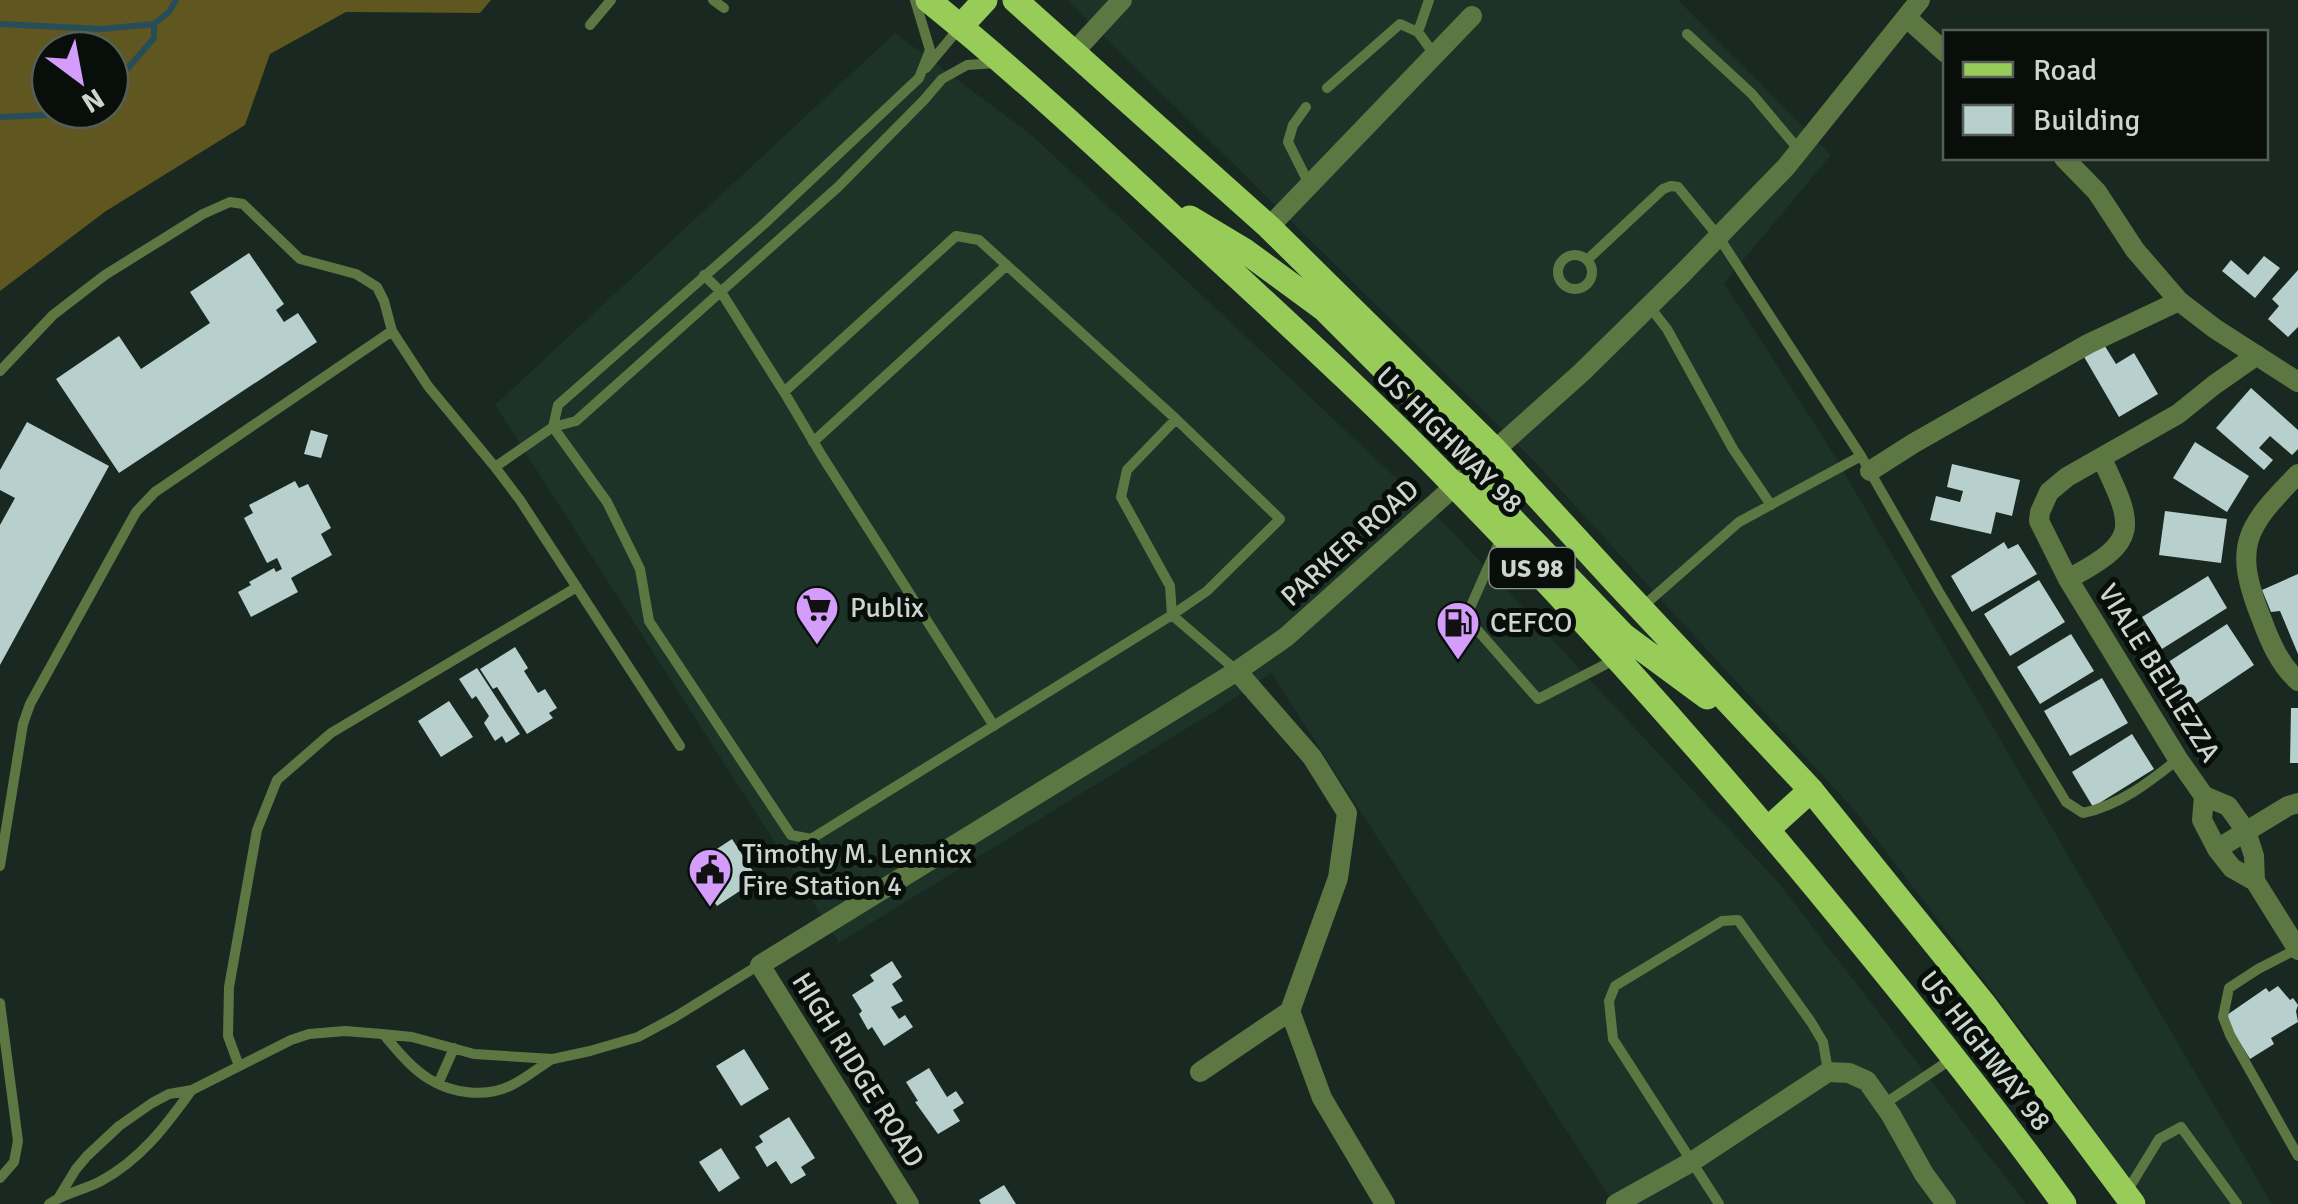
<svg xmlns="http://www.w3.org/2000/svg" width="2298" height="1204" font-family="Signika,sans-serif">
<style>
.built{fill:#1d3327}
.forest{fill:#5f5620;fill-rule:evenodd}
.lines{fill:none;stroke-linecap:round;stroke-linejoin:round}
.stream{stroke:#254d5a;stroke-width:6}
.building{fill:#b7cfcd}
.lane{stroke:#5d7743;stroke-width:10}
.street{stroke:#5d7743;stroke-width:20}
.primary{stroke:#97cc59;stroke-width:25}
.labels{text-anchor:middle;dominant-baseline:central;stroke-width:10;stroke-linejoin:round;paint-order:stroke}
.shield{fill:#080f0b;stroke:#919a95;stroke-width:2.5}
.shield-label{font-size:25px;font-weight:bold;fill:#ccd5d0}
.street-label{font-size:28px;fill:#ccd5d0;stroke:#080f0b}
.poi-label{font-size:28px;fill:#ccd5d0;stroke:#080f0b;text-anchor:start}
</style>
<rect width="100%" height="100%" fill="#192820"/>
<path class="built" d="M1067,0h611l153,155 -107,128 104,162 444,759h-124l-122,-168 -170,-224 -322,-351z
M895,33l139,104 414,390 330,355 248,322h-412l-343,-531 -56,38 -376,232 -344,-538z"/>
<path class="forest" d="M0,0h491l-11,13 -134,-1 -76,42 -25,71 -139,86 -106,80zM50,50h60v60h-60z"/>
<g class="lines">
<path class="stream" d="M0,24l102,5 52,-5
M110,83l13,-9 31,-36v-14l15,-12 7,-12
M0,117l46,-2 18,-5"/>
</g>
<path class="building" d="M249,253l35,51 -8,6 8,12 14,-9 19,29 -198,131 -63,-94 63,-43 22,33 69,-46 -20,-31z
M2264,256l16,12 -25,30 -33,-27 9,-11 17,15z
M2298,270v57l-10,10 -20,-18 11,-13 -7,-7z
M2103,343l13,21 18,-11 24,41 -39,23 -36,-62z
M2251,388l47,42v19l-6,6 -22,-19 -11,12 14,12 -9,10 -48,-42z
M27,422l82,44 -109,199v-140l15,-27 -15,-8v-20z
M311,430l17,5 -7,23 -17,-4z
M2195,442l54,34 -22,36 -54,-34z
M1952,464l68,16 -8,36 -16,-4 -5,22 -61,-14 6,-24 24,6 3,-11 -16,-4z
M295,481l4,7 9,-4 23,44 -10,6 11,21 -41,23 7,14 -47,25 -13,-25 13,-7 -2,-3 25,-14 2,4 6,-3 -5,-11 -10,5 -23,-45 9,-5 -4,-8z
M2165,511l62,8 -6,44 -62,-8z
M2004,542l4,7 10,-5 19,30 -65,38 -21,-36z
M2298,574v80l-18,-43 -9,1 -9,-22z
M2208,576l19,32 -65,41 -20,-32z
M2039,580l26,42 -55,34 -26,-42z
M2227,624l27,41 -67,45 -28,-42z
M2071,634l23,37 -54,33 -23,-37z
M515,647l13,21 -4,3 14,22 7,-4 12,19 -8,5 4,5 -26,16 -30,-47 -4,2 -13,-20z
M477,668l43,66 -14,9 -4,-7 -7,5 -11,-18 5,-7 -13,-20 -4,3 -13,-20z
M2102,678l26,45 -58,33 -26,-45z
M449,701l24,36 -32,20 -23,-36z
M2291,708h7v55h-8z
M2132,734l22,35 -61,38 -21,-35z
M732,839l26,40 -41,27 -26,-40z
M892,961l10,16 -10,7 11,17 -12,6 8,12 6,-4 8,12 -29,19 -12,-19 -4,3 -9,-16 3,-3 -10,-16 22,-14 -4,-6z
M2278,986l12,14 3,-2 5,7 -2,6 2,11 -27,16 3,6 -24,15 -26,-42 42,-29 3,4z
M744,1049l25,40 -28,17 -25,-40z
M929,1068l18,29 9,-6 8,12 -11,7 7,11 -22,13 -23,-32 3,-1 -12,-19z
M789,1117l26,41 -14,9 5,8 -15,9 -15,-23 -9,6 -12,-20 8,-5 -4,-6z
M721,1148l19,30 -21,14 -20,-30z
M1004,1185l12,19h-35l-2,-4z"/>
<g class="lines">
<path class="lane" d="M713,0l11,8
M915,0l15,50 -11,28 -155,146 -206,181 -5,22 54,75 33,67 9,52 142,214 20,4 361,-224 65,56
M590,25l21,-25
M1418,32l11,-32
M1687,34l65,60 47,56
M926,68l34,-41
M1327,88l73,-64 18,8 16,22
M1306,107l-13,18 -5,17 21,42
M1558 272a17 17 0 1 1 34 0a17 17 0 1 1-34 0Z
M1587,260l76,-71 8,-3 7,1 40,49 143,220 78,136 127,210 17,11c37,-8 65,-30 94,-53
M704,275l17,17 63,100
M1649,306l18,23 66,120 38,56
M0,371l53,-56 52,-40 98,-61 27,-12 13,2 57,55 56,15 21,13 7,14 8,30
M813,442l194,-177
M495,467l25,33 160,246
M1501,538l-35,79 72,82 78,-40
M1641,608l98,-86 122,-66
M1172,615l35,-24 73,-72 -104,-100
M994,726l-172,-270 -38,-64 172,-156 23,4 197,179 -49,51 -6,27 49,89 2,29
M0,866l23,-142 7,-20 106,-192 19,-20 237,-161 36,55 67,81 58,-40 23,-6 262,-234 86,-87 18,-21 25,-14 29,-2
M2297,949l-39,20 -29,19 -6,29 7,18 68,121
M0,1003l18,138 -4,21 -14,16
M384,1035c13,15 27,33 45,44 24,15 58,19 83,6 14,-7 26,-17 40,-26
M239,1066l-11,-30 1,-49 28,-157 20,-50 54,-47 246,-146
M438,1084l16,-36
M1884,1104l69,-46
M2126,1193l33,-54 22,-12 56,77
M59,1197l17,-28 11,-13 32,-30 33,-23 17,-9 23,-4 99,-50 18,-6 36,-3 37,3 30,3 62,17 79,5 37,-8 48,-14 37,-20 84,-52
M49,1204c16,-11 35,-14 52,-23 40,-22 64,-54 90,-90
M1719,1204l-106,-165 -4,-38 6,-15 107,-65 16,-1 73,102 12,20 5,29"/>
<path class="street" d="M1907,18l39,35
M1074,52l48,-52
M2064,158l33,34 38,58 44,51 35,27 84,54
M1269,227l203,-211
M2257,355l-43,30 -36,29 -111,63 -18,15 -9,20 -1,9 29,58 110,180 26,37 24,10 18,25 8,25 1,25 43,69
M1870,471l44,-28 174,-99 91,-43
M2298,474c-53,54 -66,72 -36,146 8,22 18,45 36,61
M2068,579c72,-38 67,-51 34,-120
M1237,671l75,86 35,56 -9,65 -48,133 32,87 63,106
M2204,796l-2,24 15,29 15,19 23,13
M2217,849l71,-43 10,-3
M1200,1072l90,-61
M909,1204l-149,-239 477,-294 49,-34 295,-264 101,-99 104,-107 134,-167
M1616,1204l77,-43 135,-89 21,1 18,8 24,34 33,59 22,30"/>
<path class="primary" d="M928,0c99,80 193,169 286,255 82,76 164,151 241,231 138,141 269,289 394,442 74,90 147,181 215,276
M1015,0l254,227 226,223 120,131 196,209 172,213 150,201
M961,26l24,-26
M1190,218l55,33 79,58 125,125 22,15 24,1
M1455,485l27,3 141,147 84,62
M1768,829l43,-39"/>
</g>
<defs>
<symbol id="supermarket-pin" viewBox="-11 -11 22 30"><path d="M0 17L-7.5 6A9.5 9.5 0 1 1 7.5 6Z" fill="#d49cfb" stroke="#080f0b"/><path d="M-6-5.5h2.5l.6 2H6L4.5 2H-2.5L-4.4-4H-6ZM-1.5 3.2a1.3 1.3 0 1 0 .1 0ZM3 3.2a1.3 1.3 0 1 0 .1 0Z" fill="#111"/></symbol>
<symbol id="fuel-pin" viewBox="-11 -11 22 30"><path d="M0 17L-7.5 6A9.5 9.5 0 1 1 7.5 6Z" fill="#d49cfb" stroke="#080f0b"/><path d="M-5.5-6h7V0h2V4h1.3V-2.5L3-4.5l.8-.8L6-3V5H2.5V1h-1V6h-7ZM-4.2-4.7v3.2H.2V-4.7Z" fill="#111"/></symbol>
<symbol id="civic-pin" viewBox="-11 -11 22 30"><path d="M0 17L-7.5 6A9.5 9.5 0 1 1 7.5 6Z" fill="#d49cfb" stroke="#080f0b"/><path d="M-.6-6.5H3V-4.5H.6V-3L4-1V1h2V6H-6V1h2V-1L-.6-3ZM-1.2 2.5V6h2.4V2.5Z" fill="#111"/></symbol>
</defs>
<g fill-rule="evenodd">
<use href="#supermarket-pin" x="792" y="583" width="50" height="68"/>
<use href="#fuel-pin" x="1433" y="598" width="50" height="68"/>
<use href="#civic-pin" x="685" y="845" width="50" height="68"/>
</g>
<g class="labels">
<rect class="shield" x="1489.5" y="548" width="85" height="40" rx="8"/>
<g class="shield-label">
<text x="1532" y="568">US 98</text>
</g>
<g class="street-label">
<text transform="translate(1449 440) rotate(45)">US HIGHWAY 98</text>
<text transform="translate(1350 543) rotate(-42)">PARKER ROAD</text>
<text transform="translate(2159 673) rotate(58)">VIALE BELLEZZA</text>
<text transform="translate(1985 1051) rotate(52)">US HIGHWAY 98</text>
<text transform="translate(858 1070) rotate(58)">HIGH RIDGE ROAD</text>
</g>
<g class="poi-label">
<text x="850" y="608">Publix</text>
<text x="1490" y="623">CEFCO</text>
<text x="742" y="854">Timothy M. Lennicx<tspan x="742" dy="32">Fire Station 4</tspan></text>
</g>
</g>
<rect x="1943" y="30" width="325" height="130" fill="#080f0b" stroke="#565e5a" stroke-width="2.5"/>
<rect x="1963" y="62" width="50" height="15" fill="#97cc59" stroke="#565e5a" stroke-width="2.5"/>
<text x="2033" y="80" font-size="30" fill="#ccd5d0">Road</text>
<rect x="1963" y="105" width="50" height="30" fill="#b7cfcd" stroke="#565e5a" stroke-width="2.5"/>
<text x="2033" y="130" font-size="30" fill="#ccd5d0">Building</text>
<g transform="translate(80 80) rotate(148)"><circle r="48" fill="#080f0b" stroke="#565e5a" stroke-width="2.5"/>
<path d="M0-8L18 38L0 25L-18 38Z" fill="#d49cfb"/>
<text y="-15" font-size="28" font-weight="bold" text-anchor="middle" fill="#ccd5d0">N</text>
</g>
</svg>
